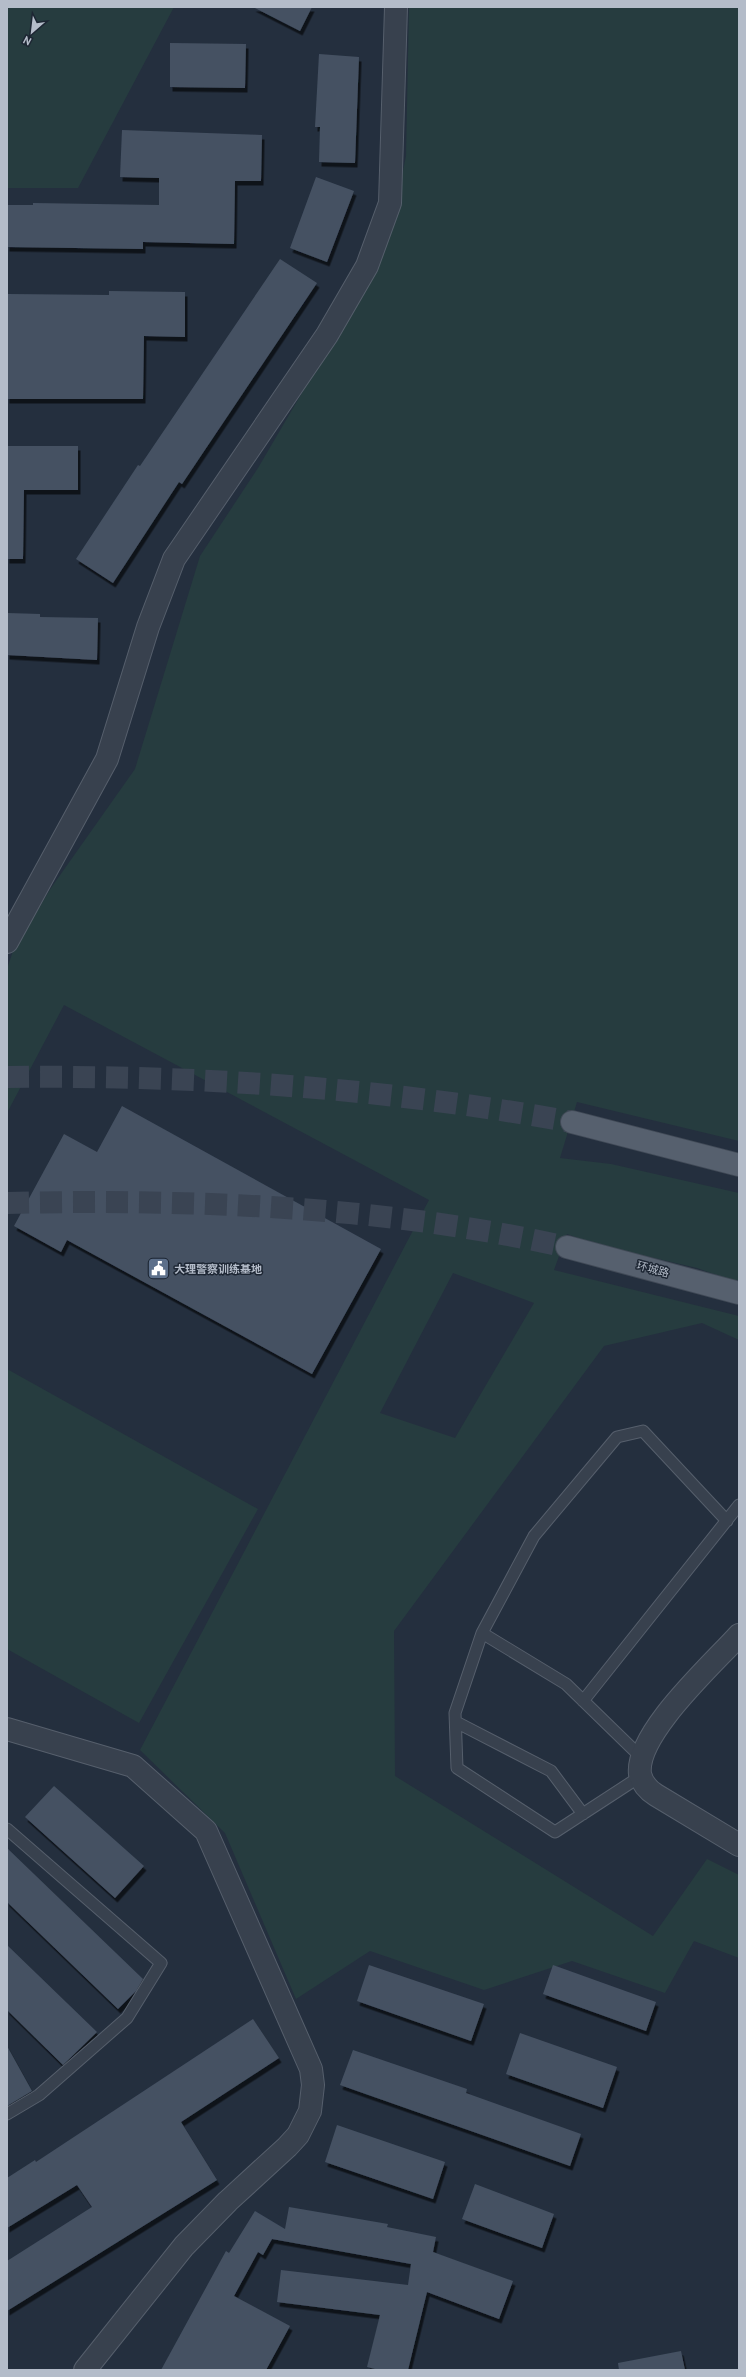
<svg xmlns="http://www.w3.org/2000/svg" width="746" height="2377" font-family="'PT Sans','Noto Sans SC',sans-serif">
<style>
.green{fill:#263c3f;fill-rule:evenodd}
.building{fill:#455162;filter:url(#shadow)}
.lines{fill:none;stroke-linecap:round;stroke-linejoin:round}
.primary-tunnel{stroke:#3a4453;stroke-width:22;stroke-dasharray:22 11;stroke-linecap:butt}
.service-casing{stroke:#565f6c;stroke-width:13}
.minor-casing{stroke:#565f6c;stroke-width:24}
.tertiary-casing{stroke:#565f6c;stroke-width:24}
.primary-casing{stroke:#414a57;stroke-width:24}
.service{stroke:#38414e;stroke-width:11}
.minor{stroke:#38414e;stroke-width:22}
.tertiary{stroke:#38414e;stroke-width:22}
.primary{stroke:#56606e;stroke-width:22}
.labels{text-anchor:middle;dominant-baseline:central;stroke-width:3;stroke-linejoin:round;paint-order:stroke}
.poi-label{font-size:11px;font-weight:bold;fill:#b4bcc9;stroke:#1d2633;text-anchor:start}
.street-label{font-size:11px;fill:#b4bcc9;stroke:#1d2633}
</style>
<defs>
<filter id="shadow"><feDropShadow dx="2.5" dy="4.5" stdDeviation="0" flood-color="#0009"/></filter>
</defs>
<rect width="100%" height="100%" fill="#242f3e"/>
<path class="green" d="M7,7h167l-96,181h-71z
M409,7h330v1134l-162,-39 -17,56 51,6 128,29v90l-42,-15 -103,-24 -27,-10 -13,36 185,46v24l-37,-17 -98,23 -210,285 1,145 258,160 54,-77 32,16v83l-45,-17 -29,52 -93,-32 -88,29 -114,-39 -74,48 -71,-166 -85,-83 289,-550 -365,-195 -57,108v-144l6,-18 38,-63 84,-119 65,-213 58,-88 55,-94 78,-144 15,-74zM453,1273l81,30 -79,135 -75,-25z
M7,1369l251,140 -119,214 -132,-74z"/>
<path class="building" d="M253,7h59l-12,24z
M170,43l76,1 -1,44 -75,-1z
M319,54l40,3 -4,106 -36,-1 1,-35h-5z
M122,130l140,5 -1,46h-26l-1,63 -91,-2v7l-136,-2v-42h26v-2l126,2v-27l-39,-1z
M316,177l38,14 -27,71 -37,-14z
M280,259l37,24 -135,201 -3,-2 -66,101 -37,-24 62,-94 2,1z
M109,291l76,1v45l-41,-1 -1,63h-136v-105l102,1z
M7,446h71v44h-54l-1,69h-16z
M7,613l33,1v3l58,1 -1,42 -90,-5z
M122,1106l259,143 -69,125 -245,-134 -6,12 -47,-26 50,-92 33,18z
M54,1786l90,80 -29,32 -90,-81z
M7,1848l136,131 -7,12 -18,18 -111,-107z
M7,1945l90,87 -34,33 -56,-55z
M369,1965l115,39 -13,37 -114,-40z
M553,1965l103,37 -10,29 -103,-37z
M253,2019l26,39 -98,64 36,58 -210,131v-50l85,-54 -15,-22 -70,43v-50l28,-18 1,2z
M520,2033l97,34 -14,41 -97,-34z
M7,2046l25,45 -25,15z
M353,2050l114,39 -1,4 115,41 -11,32 -230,-81z
M337,2125l108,37 -12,37 -108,-37z
M475,2184l79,30 -12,34 -80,-29z
M289,2207l99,17 -1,3 49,10 -3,15 80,29 -14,38 -72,-27 -19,78h-29l-12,-3 13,-52 -103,-13 4,-32 127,15 3,-21 -139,-25 -9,16 -5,-3 -24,44 56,30 -24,44h-105l65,-119 3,2 26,-42 30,18z
M681,2351l4,19h-66l-1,-7z"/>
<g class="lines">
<path class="primary-tunnel" d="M7,1077c190,-2 378,11 565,45
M7,1203c188,-4 376,3 560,44"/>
<defs>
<path id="service" d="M482,1633l84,51 76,74
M583,1701l156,-196
M456,1722l95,49 32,43
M641,1776l-86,56 -98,-64 -2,-55 27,-80 52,-97 83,-99 26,-6 84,90
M7,1829l154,134 -34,55 -88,77 -32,19"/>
<path id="minor" d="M739,1635c-26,29 -104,99 -99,139 2,9 8,16 16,21l83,50"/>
<path id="tertiary" d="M7,942l100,-183 41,-132 26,-68 153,-224 40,-69 23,-63 6,-196
M7,1729l126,37 73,65 105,238 2,16 -3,26 -12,24 -11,12 -59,54 -44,45 -99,124"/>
<path id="primary" d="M572,1122l167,43
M567,1247l172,46"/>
</defs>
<use href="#service" class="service-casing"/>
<use href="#minor" class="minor-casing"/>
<use href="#tertiary" class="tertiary-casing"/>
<use href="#primary" class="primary-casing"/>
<use href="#service" class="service"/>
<use href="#minor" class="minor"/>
<use href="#tertiary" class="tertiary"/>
<use href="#primary" class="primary"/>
</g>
<defs>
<symbol id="civic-square" viewBox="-11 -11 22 22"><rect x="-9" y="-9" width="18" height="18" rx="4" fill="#5c6f8a" stroke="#1d2633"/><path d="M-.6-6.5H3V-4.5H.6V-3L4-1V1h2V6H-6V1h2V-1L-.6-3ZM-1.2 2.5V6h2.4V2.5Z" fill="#fff"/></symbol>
</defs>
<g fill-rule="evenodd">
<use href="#civic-square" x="146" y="1256" width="25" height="25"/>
</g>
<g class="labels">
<g class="poi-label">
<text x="174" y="1269">大理警察训练基地</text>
</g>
<g class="street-label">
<text transform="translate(653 1269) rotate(15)">环城路</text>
</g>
</g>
<rect width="746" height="2377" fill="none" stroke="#b4bcc9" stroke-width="16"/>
<g transform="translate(32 32) rotate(208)" stroke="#1d2633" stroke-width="3" paint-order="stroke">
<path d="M0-3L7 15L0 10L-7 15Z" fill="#b4bcc9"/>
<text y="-6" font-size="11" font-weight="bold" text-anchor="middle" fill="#b4bcc9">N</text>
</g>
</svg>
